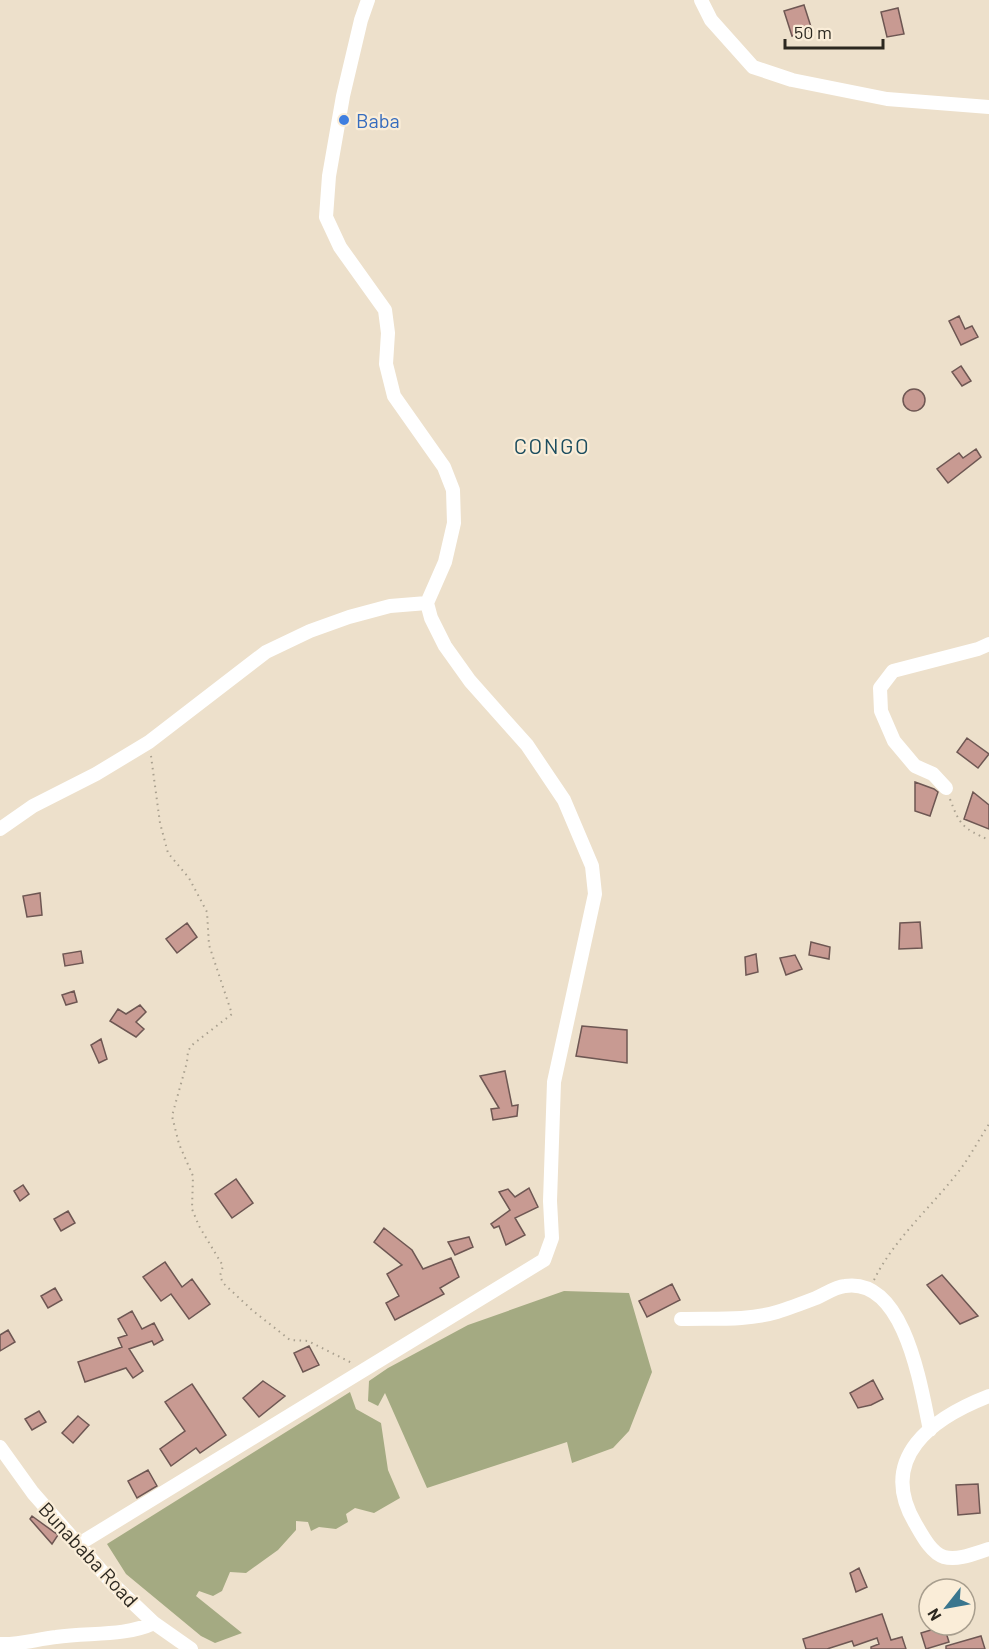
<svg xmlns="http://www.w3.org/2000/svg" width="989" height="1649" font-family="Barlow,sans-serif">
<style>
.forest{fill:#a4aa82}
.building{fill:#c89a92;stroke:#6e5753;stroke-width:1.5}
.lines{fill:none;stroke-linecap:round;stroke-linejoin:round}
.path{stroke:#a9a08f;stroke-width:2;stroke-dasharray:1.5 4.5;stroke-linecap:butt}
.minor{stroke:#fff;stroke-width:14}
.shop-dot{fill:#3f7fe0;stroke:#faedd8;stroke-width:2}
.labels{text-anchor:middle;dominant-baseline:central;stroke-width:4.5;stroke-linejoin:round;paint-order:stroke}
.shop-label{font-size:20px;fill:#366cbe;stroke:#faedd8;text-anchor:start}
.street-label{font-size:20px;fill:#2c2820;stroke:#faedd8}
.quarter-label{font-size:22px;letter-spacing:1.5px;fill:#1c4d5f;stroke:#faedd8}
</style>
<rect width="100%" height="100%" fill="#ede0cb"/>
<path class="forest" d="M564,1291l65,2 23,79 -23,59 -16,17 -41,15 -5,-21 -140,46 -42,-95 -7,13 -10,-5 1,-20 19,-13 80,-43z
M350,1392l6,17 25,14 7,47 12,28 -26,15 -19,-5 -9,6 2,8 -12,7 -17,-2 -8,4 -3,-9 -12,-1v9l-18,20 -32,23 -16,-1 -8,19 -9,5 -14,-5 -3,5 46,37 -27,10 -14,-7 -75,-62 -19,-30z"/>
<path class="building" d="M804,5l8,25 -20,6 -8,-25z
M898,8l6,26 -17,3 -6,-25z
M959,316l6,13 7,-3 6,11 -17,8 -12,-24z
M961,366l10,15 -9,5 -10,-14z
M903 400a11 11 0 1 1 22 0a11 11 0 1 1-22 0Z
M976,449l5,8 -33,26 -11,-14 22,-16 4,5z
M967,738l22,16 -11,14 -21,-16z
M915,782l19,7 4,3 -8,24 -15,-5z
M973,792l16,13v24l-25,-10z
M40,893l2,22 -15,2 -4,-21z
M920,922l2,26 -23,1 1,-26z
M187,923l10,14 -20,16 -11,-14z
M811,942l19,5 -1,12 -20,-4z
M81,951l2,12 -18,3 -2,-12z
M756,954l2,18 -12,3 -1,-18z
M795,955l7,14 -16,6 -6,-17z
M74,991l3,11 -11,3 -4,-10z
M140,1005l6,7 -10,10 8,7 -8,8 -26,-16 8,-12 8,5z
M582,1026l45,4v33l-51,-7z
M101,1039l6,20 -8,4 -8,-18z
M505,1071l7,35 6,-1 -1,11 -24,4 -2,-11 8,-1 -19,-32z
M236,1179l17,24 -21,15 -17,-24z
M23,1185l6,9 -9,7 -6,-10z
M529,1188l9,19 -23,11 10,17 -19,10 -7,-19 -5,2 -3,-4 19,-14 -11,-18 9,-3 7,8z
M68,1211l7,12 -14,8 -7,-12z
M384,1228l28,22 11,19 28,-11 8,19 -19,11 4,6 -49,26 -9,-17 13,-7 -12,-22 15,-9 -28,-23z
M469,1237l4,10 -18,8 -7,-13z
M165,1262l17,25 10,-8 18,25 -21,15 -18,-25 -10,7 -18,-24z
M942,1275l36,41 -18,8 -33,-39z
M672,1284l8,16 -33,17 -8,-16z
M55,1288l7,12 -14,8 -7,-12z
M132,1311l10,18 12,-6 9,17 -9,5 -2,-4 -23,8 14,22 -10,7 -7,-10 -41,14 -7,-20 44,-15 -4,-9 9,-3 -9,-16z
M8,1330l7,12 -15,9v-16z
M309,1346l10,19 -16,7 -9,-19z
M873,1380l10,19 -12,6 -13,3 -8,-15z
M263,1381l22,15 -26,21 -16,-19z
M192,1384l34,51 -26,18 -4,-5 -25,18 -11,-17 25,-18 -20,-29z
M39,1411l7,11 -14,8 -7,-11z
M78,1416l11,9 -16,18 -11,-10z
M148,1470l9,16 -20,12 -9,-17z
M978,1484l2,29 -22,2 -2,-30z
M32,1516l26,19 -6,9 -22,-25z
M859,1568l8,19 -11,5 -6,-19z
M882,1614l9,26 11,-3 4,12h-35v-2l8,-3 -2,-6 -23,8 -2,-5 -25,8h-21l-3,-10z
M944,1626l5,16 -23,7 -5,-16z
M981,1636l4,13h-39v-3z"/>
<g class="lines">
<path class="path" d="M151,756l9,67 8,30 21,25 18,34 2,33 23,69 -40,31 -4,6 -1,11 -15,54 7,28 14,32 -1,33 7,17 24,40 -3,10 3,7 29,27 38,30 18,1 44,22
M950,799c10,27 13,29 39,41
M874,1280c21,-43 60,-75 88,-113 10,-14 18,-29 27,-43"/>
<path class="minor" d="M701,0l10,20 42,47 39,13 95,19 102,8
M946,788l-13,-14 -18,-8 -21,-25 -13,-30 -1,-23 13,-17 85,-22 11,-5
M0,829l33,-23 63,-32 53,-32 117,-90 44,-21 39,-14 41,-11 37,-3
M681,1319c32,-1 65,2 96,-7 13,-4 26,-9 39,-14 9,-4 19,-11 29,-12 60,-9 76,102 85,144
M989,1396c-57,22 -112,62 -74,127 7,12 16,30 29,34 14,4 32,-4 45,-8
M0,1447l33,46 81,92 40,38 37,26
M79,1544l465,-284 8,-22 -2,-37 4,-119 41,-188 -3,-28 -28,-66 -37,-55 -57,-64 -25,-35 -14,-28 -4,-15 18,-41 9,-39 -1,-33 -9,-23 -50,-71 -8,-32 2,-31 -3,-23 -45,-63 -14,-30 3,-41 14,-80 18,-76 7,-20
M0,1644c19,1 37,-5 56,-7 34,-5 67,0 98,-14"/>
</g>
<circle class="shop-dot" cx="344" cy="120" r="6"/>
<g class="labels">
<g class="shop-label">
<text x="356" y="120">Baba</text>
</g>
<g class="street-label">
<text transform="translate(89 1554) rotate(47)">Bunababa Road</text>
</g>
<g class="quarter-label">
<text x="552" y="445">CONGO</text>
</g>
</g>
<g transform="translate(947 1607) rotate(239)"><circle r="28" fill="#faedd8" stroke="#a89e8e" stroke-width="1.5"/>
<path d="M0-4.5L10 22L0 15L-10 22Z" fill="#3a768e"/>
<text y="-9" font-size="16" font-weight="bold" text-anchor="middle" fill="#2c2820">N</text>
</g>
<path d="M785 39v9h98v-9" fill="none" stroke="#2c2820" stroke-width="3"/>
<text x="794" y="39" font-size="18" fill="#2c2820" stroke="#faedd8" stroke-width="4.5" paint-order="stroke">50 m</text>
</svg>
